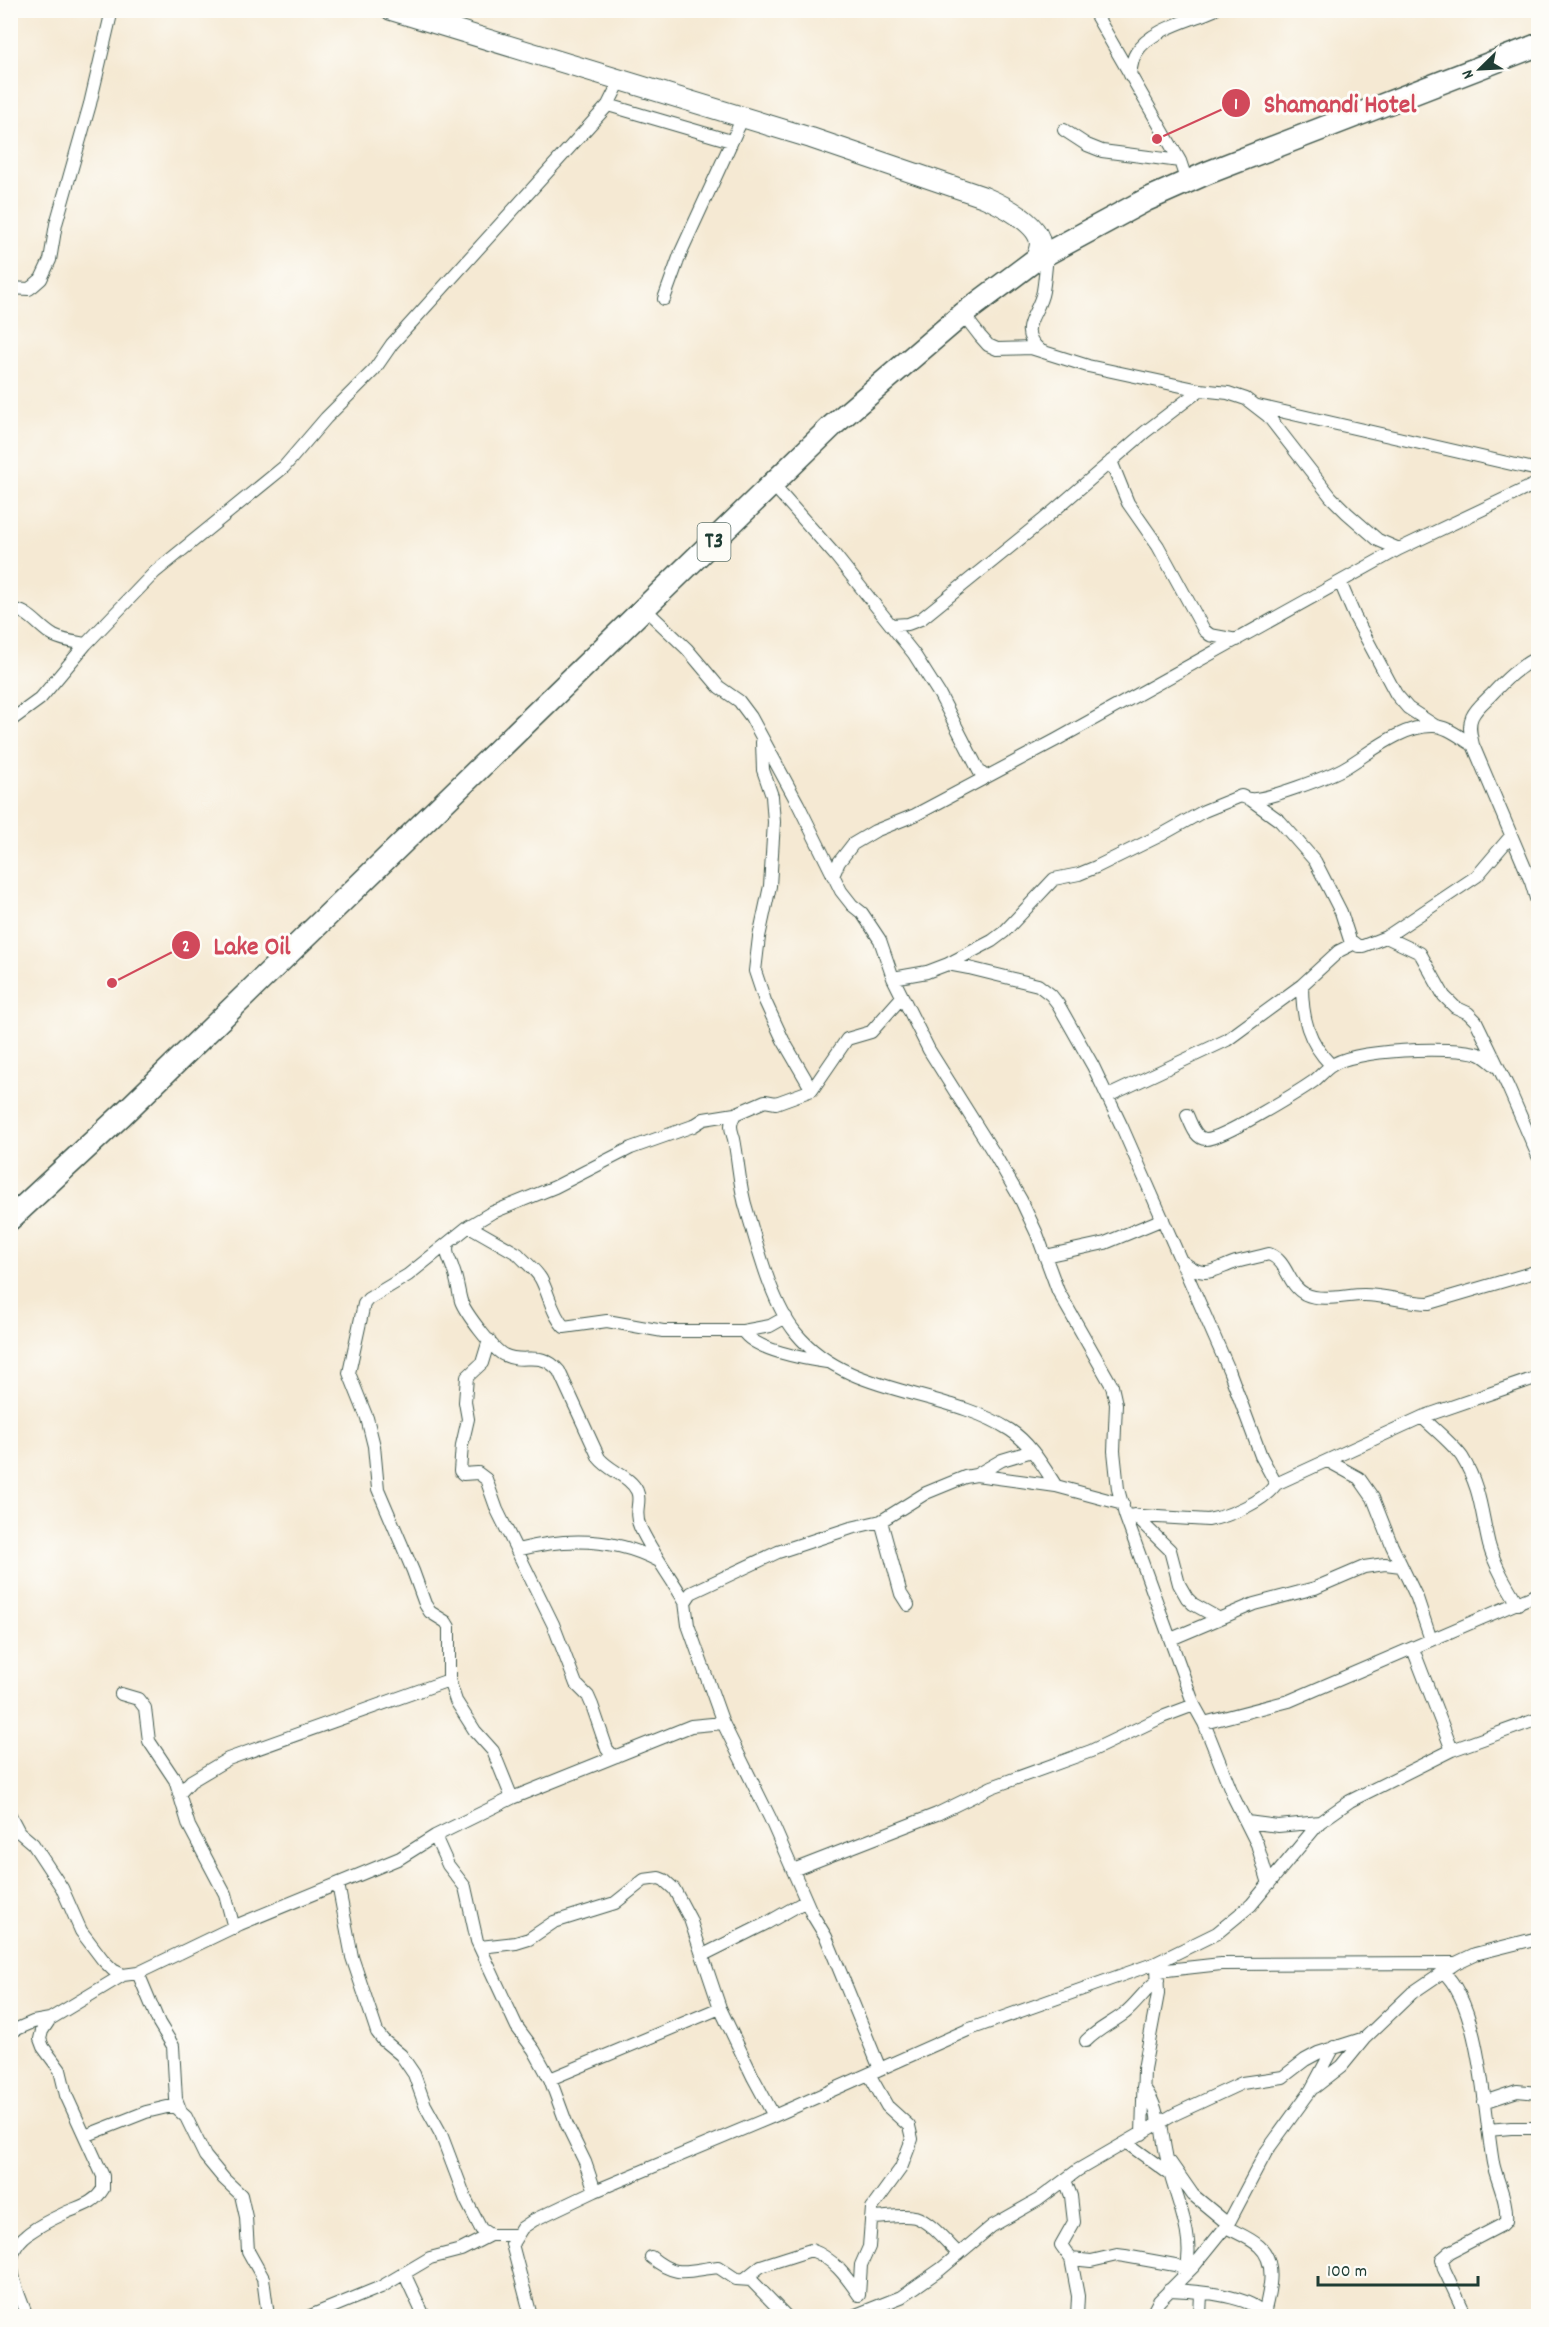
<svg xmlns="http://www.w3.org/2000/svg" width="1549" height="2327" font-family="Dekko,sans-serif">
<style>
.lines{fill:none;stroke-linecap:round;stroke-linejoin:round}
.street-casing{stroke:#3f574c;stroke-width:14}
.primary-casing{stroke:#3f574c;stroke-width:22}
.highway-casing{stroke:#3f574c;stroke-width:25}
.street{stroke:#fff;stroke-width:12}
.primary{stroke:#fff;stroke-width:20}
.highway{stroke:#fff;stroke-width:22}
.labels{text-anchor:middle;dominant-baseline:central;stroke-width:6;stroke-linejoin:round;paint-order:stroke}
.shield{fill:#fdfcf7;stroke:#62766e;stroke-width:1.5}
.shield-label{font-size:22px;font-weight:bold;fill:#1f3d34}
.leader{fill:none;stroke:#d1495b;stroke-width:2}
.callout-dot{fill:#d1495b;stroke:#fdfcf7;stroke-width:2}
.mark-label{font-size:18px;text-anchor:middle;font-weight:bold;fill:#fff}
.callout-label{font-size:26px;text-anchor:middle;font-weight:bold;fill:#d1495b;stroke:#fdfcf7;stroke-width:6;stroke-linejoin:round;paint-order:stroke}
</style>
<rect width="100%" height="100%" fill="#fdfcf7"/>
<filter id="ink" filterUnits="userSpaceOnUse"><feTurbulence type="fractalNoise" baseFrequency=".0167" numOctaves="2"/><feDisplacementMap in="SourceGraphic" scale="12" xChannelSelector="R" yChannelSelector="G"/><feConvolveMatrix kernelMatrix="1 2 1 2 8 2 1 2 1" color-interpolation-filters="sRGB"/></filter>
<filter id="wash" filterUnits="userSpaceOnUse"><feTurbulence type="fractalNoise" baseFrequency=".008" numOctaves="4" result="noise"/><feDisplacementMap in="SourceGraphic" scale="24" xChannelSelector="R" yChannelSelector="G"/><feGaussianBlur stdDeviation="1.35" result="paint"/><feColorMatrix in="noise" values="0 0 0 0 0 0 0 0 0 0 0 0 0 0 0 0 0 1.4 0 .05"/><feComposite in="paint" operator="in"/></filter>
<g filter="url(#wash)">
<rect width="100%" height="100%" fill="#f5e9d3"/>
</g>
<g filter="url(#ink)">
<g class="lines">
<defs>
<path id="street" d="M1093,10l87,151 7,21
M1130,75c1,-7 2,-16 6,-22 13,-23 55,-33 78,-43
M608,105l123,36
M1064,130l23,15 15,6 78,10
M10,288l19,1 4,-3 8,-7 9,-19 6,-36 34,-120 22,-94
M664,299l17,-47 62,-135
M963,314l17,22 8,9 9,4 34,-1 57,18 112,24 28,3 18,6 22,17 63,81 16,16 31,27 21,9
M1040,350c-25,-21 -1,-35 3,-59 2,-12 3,-25 4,-37
M1258,406l280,64
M1111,461l17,42 30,43 46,84 6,5 27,5
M773,485l62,70 79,99 26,41 39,76 7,6
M1340,582l15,35 41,77 12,14 26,17
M645,609l42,40 32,38 20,14 12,16 47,87 43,87 11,14 10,8 18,27 13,38 36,72 66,105 26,45 16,34 21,57 54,95 4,18 -2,47 4,38 7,26 69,190 10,18 30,75 23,46 12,40
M10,610c18,-2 29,18 44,26 10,5 21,6 32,8
M892,625l16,-1 13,-5 121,-98 103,-89 55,-42
M1538,657c-20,10 -32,22 -47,38 -7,7 -15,13 -19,22 -4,9 -1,19 1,28l58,137 7,23
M10,721l30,-22 46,-55 69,-72 129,-105 42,-49 48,-48 18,-26 216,-239 13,-26
M762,742l1,28 9,26 2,26 -4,64 -11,51 -4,34 10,30 18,39 29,50
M1251,800l29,21 35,40 26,51 9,28 8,6h5l23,-9 91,-61 34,-40
M833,876l6,-14 14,-18 22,-13 40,-16 141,-75 343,-191 139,-66
M1386,937l34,16 24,43 11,11 13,6 8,8 32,66 30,69
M948,964l44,-23 12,-9 50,-53 25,-5 17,-7 67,-33 41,-23 37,-15c3,1 6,3 9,3 15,2 81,-23 96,-32 25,-15 55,-41 86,-41 14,-1 29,12 41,19
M893,978l34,-6 21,-8 21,4 69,17 13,10 7,9 35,62 29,61 107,243 32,86 15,28
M1302,985c0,32 6,57 29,80
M902,997l-31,35 -24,7 -35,51 -36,13 -11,-2 -30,13c-2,4 -4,7 -4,12 0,5 2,9 3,13 5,25 5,48 13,72 11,37 25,93 49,122 52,64 148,55 214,97 20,13 33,36 46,56
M1108,1096l119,-56 75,-55 37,-34 14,-7
M1187,1115c4,8 8,24 19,24 16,0 92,-47 108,-58 6,-5 11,-11 17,-15 21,-17 122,-20 148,-12 7,3 12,8 18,13
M469,1226l49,28c7,8 18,16 23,25 8,15 11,35 23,48l43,-6 56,10h80l27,-5 16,-9
M448,1243c-3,11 2,16 5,26 4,10 5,21 8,32 4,11 32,49 43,54 20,10 36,-6 55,16l40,87c10,13 31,18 38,33 5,10 -4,21 3,36 12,26 31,50 45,75
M1045,1256l60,-13 58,-24
M1183,1262c23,18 29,8 53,0 11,-3 22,-5 33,-8 19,7 18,31 36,40 17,8 41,1 59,1 22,0 43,8 65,8l109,-32
M743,1331c11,19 62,28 84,31
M489,1340l-7,23 -15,14 -2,25 3,17 -6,26 -2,26 3,3 15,-1 8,6 11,31 56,114 23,60 12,12 4,9 15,44 5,6 5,1
M1422,1417c12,12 31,27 40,40 19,31 19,55 27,88 6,21 18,41 29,59
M1328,1461l31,17 14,20 19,48 25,52 14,42
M976,1475l26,-15 30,-9
M1125,1515l83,5c22,-4 55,-18 68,-36l146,-67 116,-40
M1134,1515l36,35 9,34 8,14 6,6 25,14
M881,1521l20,73 7,11
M517,1550c49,-13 97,-13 142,11
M1171,1639l83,-35 61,-16 49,-21 21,-3 16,2
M1413,1649l39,101
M121,1694l17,5 7,9 4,33 26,39 14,46 36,68 9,34
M1204,1723l85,-22 249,-107
M179,1794l12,-13 37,-22 221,-79
M512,1798l-19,-47 -18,-20 -19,-30 -7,-21v-53l-3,-5 -16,-10 -5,-8 -12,-33 -35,-82 -4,-43 -7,-28 -18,-45 15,-69 4,-5 40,-24 61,-49 22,-13 64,-26 76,-39 62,-22 11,-7 31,-5
M10,1815l9,17
M1247,1822l31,4 42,-4
M10,1831l9,1 14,12 29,44 19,43 22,29 10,10 10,5 15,-2 102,-49 160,-66 35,-22 77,-38 179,-72 32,-3
M435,1836l13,29 17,22 12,54 40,86 17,23 16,29 17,46 18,37 10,29
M793,1870l144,-56 55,-27 99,-36 71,-34 32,-12
M338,1884l14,73 25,75 6,8 18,15 13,19 11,31 16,29 25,66 15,29 9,6h26
M480,1947l36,-4 13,-4 25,-17 61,-19 29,-23 15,-2 5,2 10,9 16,30 30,89 33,69 21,39
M703,1955l64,-32 39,-22
M1158,1971l63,-7 233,-1
M1442,1971c39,33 42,142 51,192 4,19 15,38 13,58l-4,4 -52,27 -8,7 2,10 22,47
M138,1973l21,50 14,23 3,53 5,13
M10,2032l23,-10 17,-3
M1086,2041c12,-12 26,-18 39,-28 12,-10 20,-23 33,-33
M880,2069l-54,-132 -14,-23 -42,-96 -47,-95 -35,-98 -3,-23 6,-9 87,-41 73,-24 30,-7 45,-28 39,-16 11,-2 80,11 67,18
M550,2079l170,-71
M1143,2087c8,9 16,26 14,38
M1315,2087l27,-21 22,-27
M1484,2102l33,-11 21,2
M1161,2122c2,18 5,34 9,51 8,30 25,67 16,97l1,3
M1488,2130l23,-2h27
M1142,2134l2,-65 14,-75 -1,-30
M85,2136l61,-24 21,-5h8l11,10 19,39 19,23 17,16 5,22 2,34 15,27 5,38
M1127,2143l44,32
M1170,2162l23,33 35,29
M1065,2180l6,16 3,26 -13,23 10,14 7,37 -1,20
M871,2218c14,0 30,-4 44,-1 16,5 32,26 44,37
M1226,2227c11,6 24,11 33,19 19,17 10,47 5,68
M651,2257c26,22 37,13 67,10l18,12 15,1 35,36
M1071,2259l20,2 26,-6 8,1 50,9 11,5
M404,2273l20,43
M746,2278l15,-12 50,-16c22,8 35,26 48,45
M1169,2290c25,1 82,4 96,26
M859,2295l2,-30 8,-18 3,-39 29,-40 11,-29 -3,-13 -22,-20 -18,-32
M27,2316c-25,-61 -24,-74 38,-103 15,-7 29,-9 38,-24v-13l-37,-81 -6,-25 -17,-23 -3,-8 2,-8 8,-12 73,-44
M310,2316l71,-29 49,-29 31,-8 29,-15
M531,2316l-19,-72 10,-16 12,-8 61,-29 179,-75 196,-87 186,-66 61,-30 34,-28 69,-83 30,-21 102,-51 86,-31
M853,2316l48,-19 40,-28 51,-43 46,-26 40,-30 97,-56 67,-31 41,-6 22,-17 13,-7 47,-15 47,-45 44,-30 19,-9 63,-16
M1151,2316l8,-15 35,-35 34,-42 38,-72 45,-62 23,-43
M1200,2316l1,-23"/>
<path id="primary" d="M391,10l420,128 173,59c16,7 53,25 56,45 0,6 -2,12 -5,18"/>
<path id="highway" d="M10,1219l112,-104 710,-689 131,-112 72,-54 111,-60 61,-27 331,-128"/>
</defs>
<use href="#street" class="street-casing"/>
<use href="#primary" class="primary-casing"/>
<use href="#highway" class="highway-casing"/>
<use href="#street" class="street"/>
<use href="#primary" class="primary"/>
<use href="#highway" class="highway"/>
</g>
</g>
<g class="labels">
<rect class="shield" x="697.5" y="523" width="33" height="38" rx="4.5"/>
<g class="shield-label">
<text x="714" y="542">T3</text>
</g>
</g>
<path class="leader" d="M1157 139L1236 103M112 983L186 945"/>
<g class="callout-dot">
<circle cx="1157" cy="139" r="6"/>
<circle cx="112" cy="983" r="6"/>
<circle cx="1236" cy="103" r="15"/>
<circle cx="186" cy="945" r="15"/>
</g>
<g class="mark-label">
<text x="1236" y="109">1</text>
<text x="186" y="951">2</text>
</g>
<g class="callout-label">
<text x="1340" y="112">Shamandi Hotel</text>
<text x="252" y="954">Lake Oil</text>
</g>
<rect width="1549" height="2327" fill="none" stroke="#fdfcf7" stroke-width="36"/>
<g transform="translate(1480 69) rotate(246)" stroke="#fdfcf7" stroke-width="4.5" paint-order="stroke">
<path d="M0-4.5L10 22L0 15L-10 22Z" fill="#1f3d34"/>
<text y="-9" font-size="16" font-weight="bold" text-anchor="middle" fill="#1f3d34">N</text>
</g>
<path d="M1318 2276v9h160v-9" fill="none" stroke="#1f3d34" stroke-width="3"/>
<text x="1327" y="2276" font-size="18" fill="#1f3d34" stroke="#fdfcf7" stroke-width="4.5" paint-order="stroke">100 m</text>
</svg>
